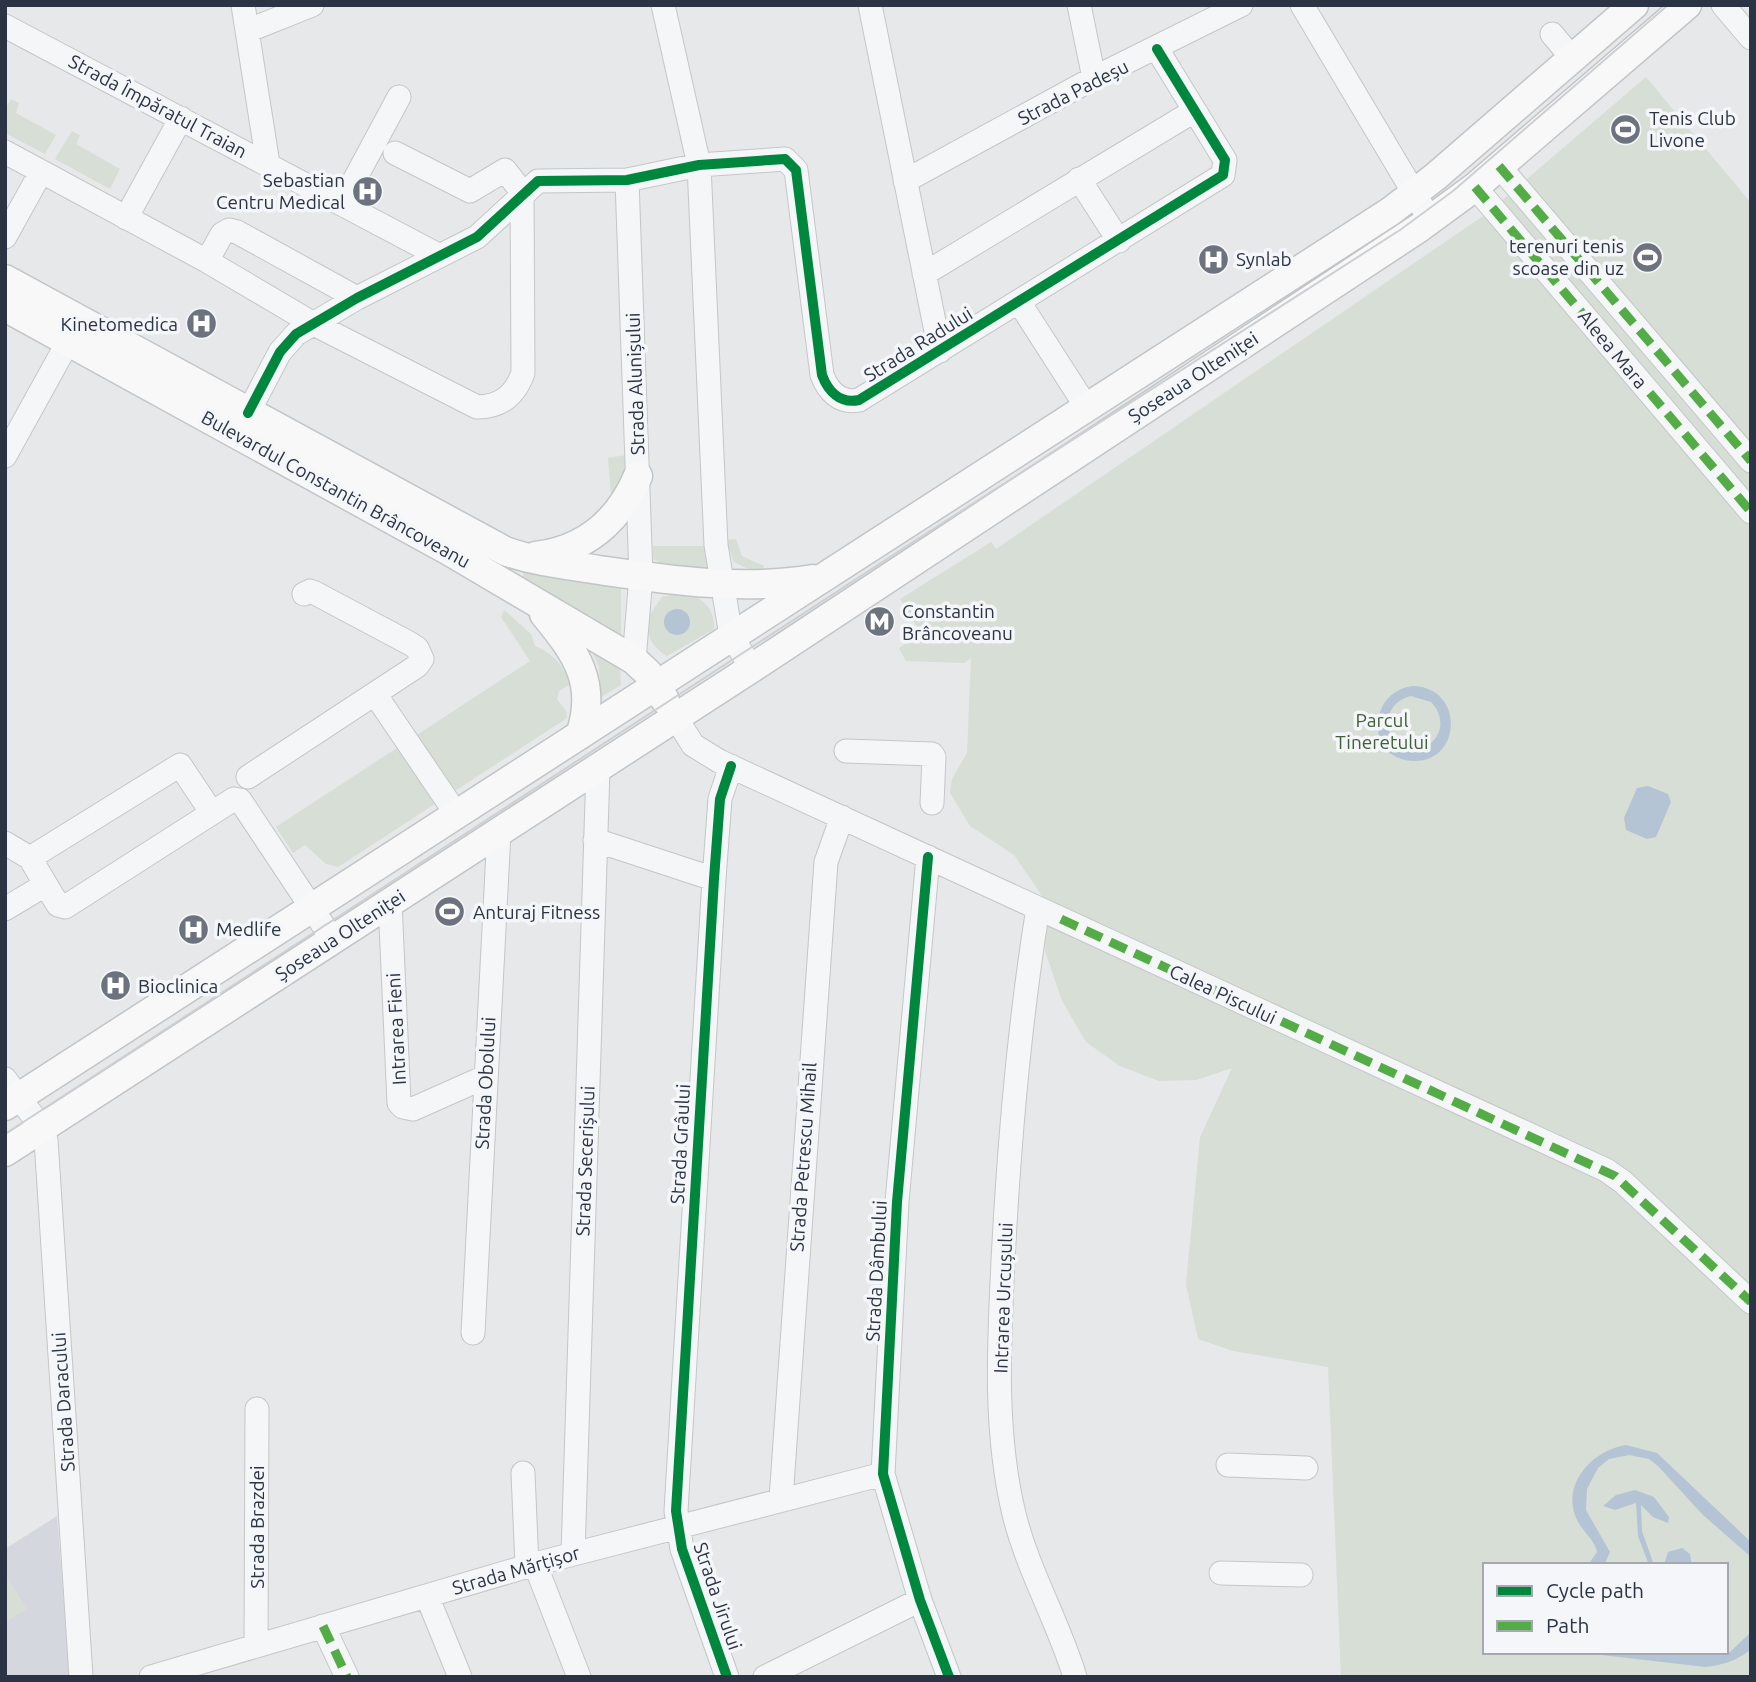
<svg xmlns="http://www.w3.org/2000/svg" width="1756" height="1682" font-family="Ubuntu,sans-serif">
<style>
.built{fill:#d4d7dd}
.green{fill:#d6ded6;fill-rule:evenodd}
.water{fill:#b4c4d5;fill-rule:evenodd}
.lines{fill:none;stroke-linecap:round;stroke-linejoin:round}
.minor-casing{stroke:#c4c6c8;stroke-width:25}
.major-casing{stroke:#c2c5c8;stroke-width:31}
.minor{stroke:#f5f6f7;stroke-width:23}
.major{stroke:#f8f8f8;stroke-width:28}
.tram{stroke:#cecfd2;stroke-width:2}
.quiet{stroke:#54ac47;stroke-width:9;stroke-dasharray:18 9;stroke-linecap:butt}
.cycleway-casing{stroke:#f4f6f9;stroke-width:15}
.cycleway{stroke:#00873e;stroke-width:10}
.labels{text-anchor:middle;dominant-baseline:central;stroke-width:7;stroke-linejoin:round;paint-order:stroke}
.street-label{font-size:19px;fill:#2b3445;stroke:#f4f6f9}
.poi-label{font-size:19px;fill:#2b3445;stroke:#f4f6f9;text-anchor:start}
.park-label{font-size:19px;fill:#3f6138;stroke:#f4f6f9}
</style>
<rect width="100%" height="100%" fill="#e6e8ea"/>
<path class="built" d="M57,1516l13,161h-65v-128z"/>
<path class="green" d="M1646,77l105,126v1474h-410l-13,-310 -95,-16 -35,-12 -12,-55 14,-147 32,-69 -36,12 -37,1 -39,-15 -34,-24 -24,-41 -17,-50 2,-48 -33,-48 -44,-29 -20,-33 2,-14 15,-26 4,-95 -7,5 -58,-2 -7,-13 22,-15 -21,-34 91,-57 5,7 490,-335zM1485,1565h241v87h-241z
M11,99l8,4 -3,10 40,22 -11,19 -40,-21v-24z
M72,131l8,4 -4,9 44,25 -10,20 -55,-30z
M626,455l2,23 -23,35 6,-18 -3,-37z
M736,539l6,17 22,10 -3,9 -27,-13 -8,-22z
M653,546h54l1,24 -47,-7 -8,-4z
M526,570l90,13 5,6v47l-3,2 -97,-59z
M684,592c19,5 31,17 30,37l-47,27c-15,-9 -20,-20 -20,-37l15,-22z
M504,610l27,24 4,12c17,7 31,20 34,39l-10,6 -2,8 9,12 1,7 -229,149 -12,-3 -21,-19 -12,8 -17,-26 254,-166 -29,-44z
M591,649l29,17 1,19 -20,12 -2,-30z
M5,1574l22,35 -22,14z"/>
<path class="water" d="M664 622a13 13 0 1 1 26 0a13 13 0 1 1-26 0Z
M1414,686c52,3 47,78 -2,75 -48,-3 -44,-71 2,-75zM1411,696l20,6c17,17 10,43 -15,48l-19,-6 -10,-16c0,-17 8,-28 24,-32z
M1648,786l20,8 3,8 -15,35 -9,2 -21,-9 -2,-12 13,-30z
M1626,1445l31,8 94,89v15l-49,-43 -44,-48 -9,-7 -20,-4 -20,4 -11,9 -11,21 -1,21 24,42 -6,13h-27l13,-3 7,-10c-2,-12 -15,-21 -20,-32 -17,-36 16,-70 49,-75z
M1635,1490l19,7 15,20 -1,6 -15,-6 -12,-12 1,26 12,34h-5l-11,-29 -2,-33 -21,7 -12,-4 13,-11z
M1682,1548l8,6 2,11h-28l4,-13z
M1751,1632v17c-14,12 -28,16 -46,18l-129,-15 140,3 14,-3z"/>
<g class="lines">
<defs>
<path id="minor" d="M243,5l25,159
M663,5l36,160 17,380 15,91 21,32
M870,5l70,346
M1079,5l15,73
M1302,5l121,203
M1723,5l28,33
M5,26l433,229
M247,31l65,-26
M1552,34l20,24
M5,152l202,109 105,62 165,84c24,0 38,-12 46,-34l-1,-181 -17,-22 -35,21 -75,-38
M1499,166l252,295
M1079,179l40,62
M627,180l14,396 -7,84
M905,181l189,-103 147,-73
M1475,187l276,325
M342,203l57,-106
M126,218l55,-100
M5,237l36,-65
M207,261l15,-27 7,-4 8,2 120,66
M924,274l270,-163
M1019,302l68,106
M248,413l32,-61 16,-18 61,-36 120,-61 61,-56 89,-1 72,-15 86,-6 11,11 26,205c6,16 18,29 37,25l364,-225 2,-15 -68,-111
M5,456l63,-114
M375,694l82,121
M676,718l17,27 26,16 887,409 17,12 128,120
M846,751l86,3 2,3 -2,46
M248,777l169,-111 5,-7 -5,-11 -8,-5 -94,-50 -5,-2 -6,3
M212,813l-32,-48 -150,93 28,47 7,2 169,-108 6,1 93,140
M595,840l119,39
M5,843l25,15
M928,857l-31,345 -14,272 37,126 29,77
M390,902l9,201 4,4 10,2 72,-32
M1038,908c-19,117 -29,235 -35,353 -4,84 -9,170 11,253 14,57 44,107 61,163
M5,909l40,-24
M5,1079l37,49 4,12 35,537
M473,1333l26,-501
M1228,1465l78,3
M523,1473l4,93
M781,1499l45,-637 16,-45
M573,1554l25,-785
M535,1564l44,113
M1221,1573l80,2
M427,1596l33,81
M323,1626l24,51
M256,1645l1,-236
M151,1677l384,-113 348,-90
M727,1677l-45,-128 -6,-38 38,-632 6,-80 11,-33
M765,1677l155,-77"/>
<path id="major" d="M5,279l500,272c30,11 63,14 94,19 70,10 144,21 214,9
M5,307l444,244 185,109 14,13 17,27
M536,556c49,-6 83,-35 102,-80
M544,614c32,39 54,69 36,121
M5,1106l1386,-895 44,-34 199,-172
M5,1152l747,-484 667,-440 56,-41 212,-182"/>
</defs>
<use href="#minor" class="minor-casing"/>
<use href="#major" class="major-casing"/>
<use href="#minor" class="minor"/>
<use href="#major" class="major"/>
<path class="tram" d="M5,1134l908,-592 487,-312 53,-39 215,-186"/>
<path class="quiet" d="M1499,166l252,295
M1475,187l276,325
M1061,919l554,257 136,126
M323,1626l24,51"/>
<defs>
<path id="cycleway" d="M248,413l32,-61 16,-18 61,-36 120,-61 61,-56 89,-1 72,-15 86,-6 11,11 26,205c6,16 18,29 37,25l364,-225 2,-15 -68,-111
M928,857l-31,345 -14,272 37,126 29,77
M727,1677l-45,-128 -6,-38 38,-632 6,-80 11,-33"/>
</defs>
<use href="#cycleway" class="cycleway-casing"/>
<use href="#cycleway" class="cycleway"/>
</g>
<defs>
<symbol id="stadium-disc" viewBox="-11 -11 22 22"><circle r="9.5" fill="#6c737f" stroke="#f4f6f9"/><path d="M0-5a6.5 5 0 1 0 0 10a6.5 5 0 1 0 0-10ZM-3.5-1.8h7v3.6h-7Z" fill="#fff"/></symbol>
<symbol id="hospital-disc" viewBox="-11 -11 22 22"><circle r="9.5" fill="#6c737f" stroke="#f4f6f9"/><path d="M-5-5h3v3.5h4V-5h3V5h-3V1.5h-4V5h-3Z" fill="#fff"/></symbol>
<symbol id="metro-disc" viewBox="-11 -11 22 22"><circle r="9.5" fill="#6c737f" stroke="#f4f6f9"/><path d="M-5.5 5V-5H-3L0 0L3-5H5.5V5H3V-.5L0 4L-3-.5V5Z" fill="#fff"/></symbol>
</defs>
<g fill-rule="evenodd">
<use href="#stadium-disc" x="1608" y="112" width="35" height="35"/>
<use href="#hospital-disc" x="350" y="174" width="35" height="35"/>
<use href="#stadium-disc" x="1630" y="240" width="35" height="35"/>
<use href="#hospital-disc" x="1196" y="242" width="35" height="35"/>
<use href="#hospital-disc" x="184" y="306" width="35" height="35"/>
<use href="#metro-disc" x="862" y="604" width="35" height="35"/>
<use href="#stadium-disc" x="432" y="894" width="35" height="35"/>
<use href="#hospital-disc" x="176" y="912" width="35" height="35"/>
<use href="#hospital-disc" x="98" y="968" width="35" height="35"/>
</g>
<g class="labels">
<g class="street-label">
<text transform="translate(1073 92) rotate(-27)">Strada Padeșu</text>
<text transform="translate(158 106) rotate(28)">Strada Împăratul Traian</text>
<text transform="translate(918 344) rotate(-32)">Strada Radului</text>
<text transform="translate(1613 349) rotate(50)">Aleea Mara</text>
<text transform="translate(1193 377) rotate(-33)">Șoseaua Olteniței</text>
<text transform="translate(635 384) rotate(-92)">Strada Alunișului</text>
<text transform="translate(336 489) rotate(29)">Bulevardul Constantin Brâncoveanu</text>
<text transform="translate(340 935) rotate(-33)">Șoseaua Olteniței</text>
<text transform="translate(1223 994) rotate(25)">Calea Piscului</text>
<text transform="translate(396 1029) rotate(-93)">Intrarea Fieni</text>
<text transform="translate(485 1083) rotate(-87)">Strada Obolului</text>
<text transform="translate(680 1144) rotate(-87)">Strada Grâului</text>
<text transform="translate(803 1157) rotate(-86)">Strada Petrescu Mihail</text>
<text transform="translate(585 1161) rotate(-88)">Strada Secerișului</text>
<text transform="translate(876 1271) rotate(-87)">Strada Dâmbului</text>
<text transform="translate(1003 1298) rotate(-88)">Intrarea Urcușului</text>
<text transform="translate(63 1402) rotate(-94)">Strada Daracului</text>
<text transform="translate(257 1527) rotate(-90)">Strada Brazdei</text>
<text transform="translate(516 1570) rotate(-16)">Strada Mărțișor</text>
<text transform="translate(718 1596) rotate(71)">Strada Jirului</text>
</g>
<g class="poi-label">
<text x="1649" y="118">Tenis Club<tspan x="1649" dy="22">Livone</tspan></text>
<text x="345" y="180" text-anchor="end">Sebastian<tspan x="345" dy="22">Centru Medical</tspan></text>
<text x="1624" y="246" text-anchor="end">terenuri tenis<tspan x="1624" dy="22">scoase din uz</tspan></text>
<text x="1236" y="259">Synlab</text>
<text x="178" y="324" text-anchor="end">Kinetomedica</text>
<text x="902" y="611">Constantin<tspan x="902" dy="22">Brâncoveanu</tspan></text>
<text x="473" y="912">Anturaj Fitness</text>
<text x="216" y="929">Medlife</text>
<text x="138" y="986">Bioclinica</text>
</g>
<g class="park-label">
<text x="1382" y="720">Parcul<tspan x="1382" dy="22">Tineretului</tspan></text>
</g>
</g>
<rect width="1756" height="1682" fill="none" stroke="#2b3445" stroke-width="14"/>
<rect x="1483" y="1563" width="245" height="91" fill="#f4f6f9" stroke="#a4a8b1" stroke-width="2"/>
<rect x="1497" y="1586" width="35" height="10" fill="#00873e" stroke="#a4a8b1" stroke-width="2"/>
<text x="1546" y="1598" font-size="21" fill="#2b3445">Cycle path</text>
<rect x="1497" y="1621" width="35" height="10" fill="#54ac47" stroke="#a4a8b1" stroke-width="2"/>
<text x="1546" y="1633" font-size="21" fill="#2b3445">Path</text>
</svg>
